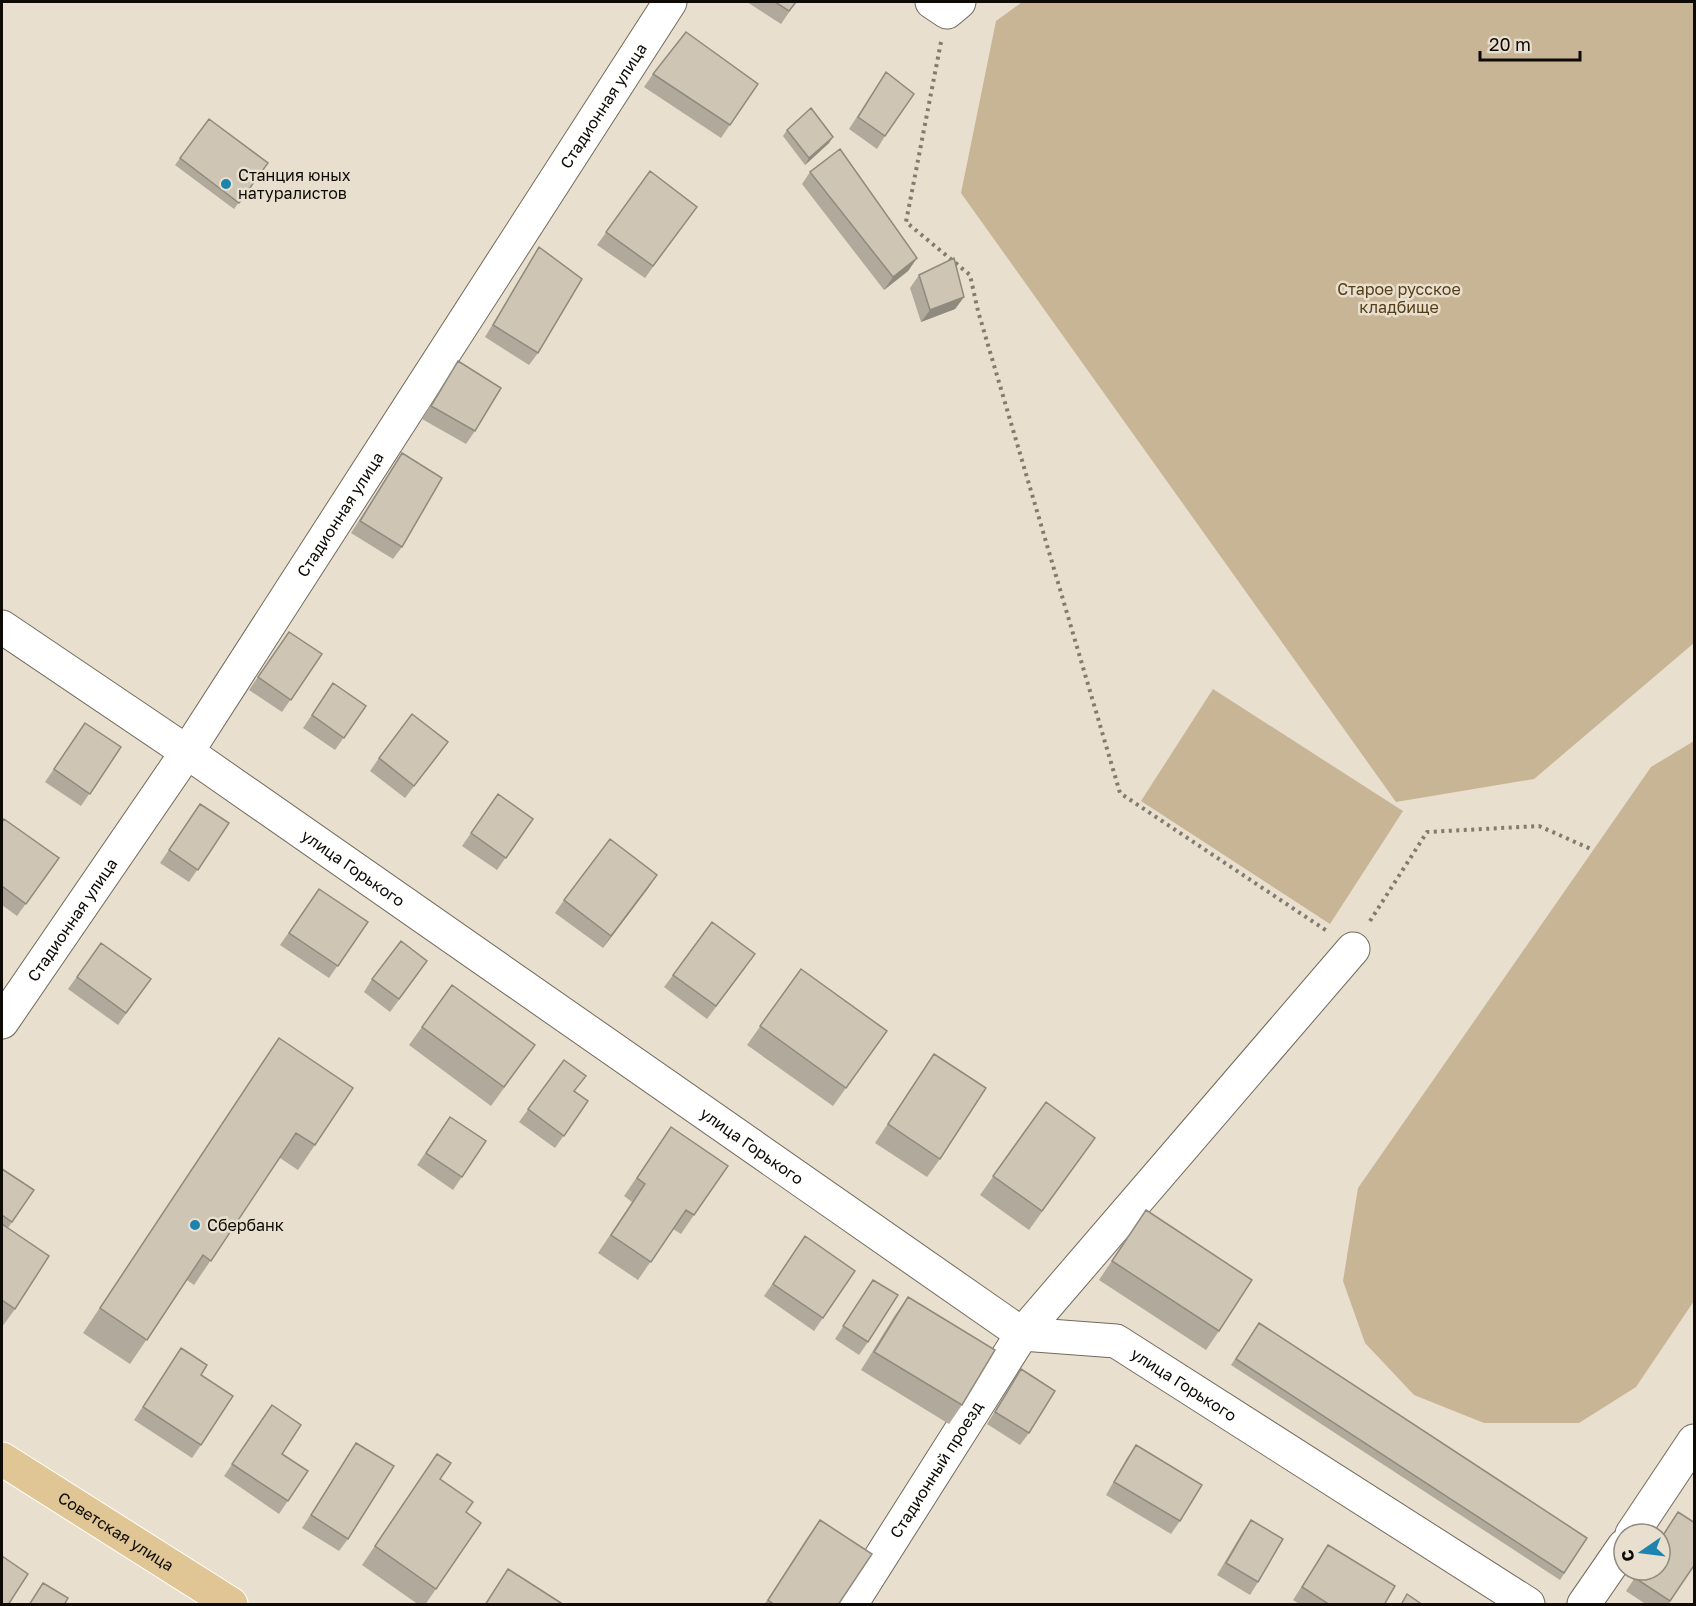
<svg xmlns="http://www.w3.org/2000/svg" width="1696" height="1606" font-family="'Golos Text',sans-serif">
<style>
.green{fill:#c8b595}
.lines{fill:none;stroke-linecap:round;stroke-linejoin:round}
.minor-casing{stroke:#736a5b;stroke-width:35}
.major-casing{stroke:#fff;stroke-width:35}
.path{stroke:#827b70;stroke-width:4;stroke-dasharray:3 4.5;stroke-linecap:butt}
.minor{stroke:#fff;stroke-width:33}
.major{stroke:#e0c695;stroke-width:33}
.wall{fill:#b1a99b}
.shaded-wall{fill:#908a7e}
.building{fill:#cec5b4;stroke:#908a7e;stroke-width:1.5}
.poi-dot{fill:#1d84ad;stroke:#e9dfce;stroke-width:2}
.labels{text-anchor:middle;dominant-baseline:central;stroke-width:5;stroke-linejoin:round;paint-order:stroke}
.street-label{font-size:16px;fill:#0e0b06;stroke:#e9dfce}
.poi-label{font-size:16px;fill:#0e0b06;stroke:#e9dfce;text-anchor:start}
.park-label{font-size:16px;fill:#533e17;stroke:#e9dfce}
</style>
<rect width="100%" height="100%" fill="#e9dfce"/>
<path class="green" d="M1022,2h672v641l-160,136 -138,23 -435,-609 35,-172z
M1213,689l190,122 -73,113 -189,-123z
M1694,741v560l-58,86 -57,36h-95l-70,-28 -49,-52 -22,-62 15,-93 293,-421z"/>
<g class="lines">
<defs>
<g id="minor">
<path d="M932,2l15,10 12,-10"/>
<path id="s1" d="M2,627l185,125 835,582 94,7 412,263"/>
<path id="s2" d="M2,1022l185,-270 483,-750"/>
<path d="M1632,1534l62,-93"/>
<path id="s3" d="M851,1604l171,-270 331,-385"/>
<path d="M1584,1604l40,-58"/>
</g>
<g id="major">
<path id="s4" d="M2,1459l229,145"/>
</g>
</defs>
<use href="#minor" class="minor-casing"/>
<use href="#major" class="major-casing"/>
<path class="path" d="M941,42l-35,180 64,53 8,36 142,482 207,138
M1370,921l57,-89 112,-6 54,24"/>
<use href="#minor" class="minor"/>
<use href="#major" class="major"/>
</g>
<path class="wall" d="M747,2h49l-15,22z
M886,72l-1,64 -8,13 -28,-20z
M653,74l105,10 -37,54 -77,-51z
M209,119l59,44 -34,46 -59,-44z
M787,130l42,13 -24,22 -22,-29z
M650,171l38,48 -43,59 -48,-33z
M810,172l107,86 -9,13 -24,19 -82,-106z
M539,247l-1,106 -9,12 -44,-28 46,-77z
M919,275l45,22 -9,12 -34,13 -11,-34z
M458,361l17,70 -9,13 -44,-25 28,-45z
M402,453v94l-9,12 -42,-26z
M289,632l33,22 -40,58 -33,-22z
M333,683l33,23 -31,44 -32,-22z
M85,723l36,24 -40,59 -36,-24z
M439,754l-34,44 -35,-27 9,-13z
M498,794l35,25 -36,51 -35,-24z
M200,804l29,19 -40,59 -29,-19z
M2,822l57,36 -42,58 -15,-11z
M649,887l-46,61 -48,-35 9,-13z
M319,889l49,33 -39,56 -49,-33z
M101,943l50,36 -33,46 -50,-36z
M746,967l-39,52 -43,-32 9,-12z
M801,969l86,62 -54,75 -86,-61z
M419,973l-29,39 -26,-20 8,-13z
M452,985l83,60 -44,61 -82,-61z
M279,1038l36,107 -17,25 -18,-12 -86,127 -7,-5 -57,84 -47,-31z
M934,1054l6,105 -13,18 -52,-34z
M564,1060l11,31 13,10 -33,47 -36,-26z
M1046,1102l49,36 -66,92 -49,-35z
M450,1117l36,24 -33,49 -36,-25z
M671,1127l23,88 -13,19 -8,-5 -35,51 -40,-27 34,-51 -8,-6z
M2,1170l32,20 -26,38 7,81 -13,18z
M1146,1210l73,121 -13,19 -107,-70z
M805,1236l50,35 -41,60 -50,-35z
M873,1280l-5,62 -9,13 -24,-16z
M908,1297l54,108 -13,19 -88,-54 34,-55z
M1259,1323l328,215 -27,42 -329,-215z
M181,1348l20,27v70l-9,13 -58,-38z
M1021,1369l8,64 -9,12 -33,-21z
M272,1405l10,49 26,17 -29,43 -55,-38z
M356,1443l-8,96 -9,12 -37,-23z
M1136,1445l44,76 -9,13 -65,-39 21,-37z
M437,1454l3,25 26,33 15,11 -56,82h-6l-57,-40z
M1678,1512l17,52 -27,41h-21l-21,-14 14,-21h20v-31z
M820,1520l18,85h-74l43,-67z
M1251,1520l7,62 -8,13 -33,-20 25,-42z
M1328,1545l56,60h-83l-8,-5z"/>
<path class="shaded-wall" d="M833,137l-4,6 -24,22 4,-7z
M917,258l-9,13 -24,19 9,-13z
M964,297l-9,12 -34,13 9,-12z
M657,875l-8,12 -46,61 8,-12z"/>
<path class="building" d="M775,2h21l-7,9z
M686,32l72,52 -28,41 -77,-51z
M886,72l28,22 -29,42 -27,-19z
M811,108l22,29 -24,21 -22,-28z
M209,119l59,44 -29,40 -59,-45z
M840,149l77,109 -24,19 -83,-105z
M650,171l47,36 -44,59 -47,-34z
M539,247l43,32 -44,74 -45,-28z
M954,258l10,39 -34,13 -11,-35z
M458,361l43,27 -26,43 -44,-25z
M402,453l40,25 -40,69 -42,-26z
M289,632l33,22 -31,46 -33,-23z
M333,683l33,23 -22,32 -32,-23z
M412,714l36,28 -34,44 -35,-28z
M85,723l36,24 -31,47 -36,-25z
M498,794l35,25 -27,39 -35,-25z
M200,804l29,19 -31,47 -29,-20z
M4,819l55,39 -33,46 -24,-18v-64z
M610,839l47,36 -46,61 -47,-36z
M319,889l49,33 -30,44 -49,-33z
M712,922l43,32 -39,52 -43,-31z
M401,941l26,20 -28,38 -27,-20z
M101,943l50,36 -25,34 -49,-36z
M801,969l86,62 -41,57 -86,-62z
M452,985l83,60 -31,42 -82,-60z
M279,1038l74,50 -38,57 -19,-12 -85,128 -8,-6 -56,85 -47,-32z
M934,1054l52,34 -46,71 -52,-35z
M564,1060l22,16 -12,15 14,10 -24,35 -36,-27z
M1046,1102l49,36 -53,73 -49,-35z
M450,1117l36,24 -24,36 -36,-24z
M671,1127l57,39 -34,49 -8,-5 -35,52 -40,-27 34,-51 -8,-6z
M2,1169l32,21 -22,32 -10,-7z
M1146,1210l106,70 -33,51 -107,-70z
M2,1224l47,32 -34,53 -13,-9z
M805,1236l50,35 -32,47 -50,-34z
M873,1280l25,15 -30,47 -25,-16z
M908,1297l87,53 -33,55 -88,-53z
M1259,1323l328,215 -23,35 -328,-214z
M181,1348l26,17 -6,10 32,21 -32,49 -58,-38z
M1021,1369l34,22 -26,42 -34,-21z
M272,1405l29,20 -19,29 26,17 -20,30 -56,-37z
M356,1443l38,23 -46,73 -37,-24z
M1136,1445l66,40 -22,36 -66,-39z
M437,1454l14,9 -11,16 33,23 -7,10 15,11 -45,66 -61,-43z
M1678,1512l17,11v41l-25,37 -35,-23 5,-8h20v-30z
M820,1520l52,34 -34,51h-63l-7,-5z
M1251,1520l32,19 -25,43 -32,-19z
M1328,1545l67,41 -11,19h-54l-28,-18z
M2,1556l26,18 -20,31h-6z
M508,1569l53,34 -2,2h-74z
M43,1583l25,15 -4,7h-35z
M1407,1594l16,11h-22z"/>
<g class="poi-dot">
<circle cx="226" cy="184" r="6"/>
<circle cx="195" cy="1225" r="6"/>
</g>
<g class="labels">
<g class="street-label">
<text stroke="none"><textPath href="#s2" startOffset="1096">Стадионная улица</textPath></text>
<text stroke="none"><textPath href="#s2" startOffset="610">Стадионная улица</textPath></text>
<text stroke="none"><textPath href="#s1" startOffset="426">улица Горького</textPath></text>
<text stroke="none"><textPath href="#s2" startOffset="124">Стадионная улица</textPath></text>
<text stroke="none"><textPath href="#s1" startOffset="912">улица Горького</textPath></text>
<text stroke="none"><textPath href="#s1" startOffset="1416">улица Горького</textPath></text>
<text stroke="none"><textPath href="#s3" startOffset="159">Стадионный проезд</textPath></text>
<text stroke="none"><textPath href="#s4" startOffset="135">Советская улица</textPath></text>
</g>
<g class="poi-label">
<text x="238" y="175">Станция юных<tspan x="238" dy="18">натуралистов</tspan></text>
<text x="207" y="1225">Сбербанк</text>
</g>
<g class="park-label">
<text x="1399" y="289">Старое русское<tspan x="1399" dy="18">кладбище</tspan></text>
</g>
</g>
<rect width="1696" height="1606" fill="none" stroke="#0e0b06" stroke-width="6"/>
<g transform="translate(1642 1552) rotate(256)"><circle r="28" fill="#e9dfce" stroke="#918a7e" stroke-width="1.5"/>
<path d="M0-4.5L10 22L0 15L-10 22Z" fill="#1d84ad"/>
<text y="-9" font-size="16" font-weight="bold" text-anchor="middle" fill="#0e0b06">С</text>
</g>
<path d="M1480 51v9h100v-9" fill="none" stroke="#0e0b06" stroke-width="3"/>
<text x="1489" y="51" font-size="18" fill="#0e0b06" stroke="#e9dfce" stroke-width="4.5" paint-order="stroke">20 m</text>
</svg>
